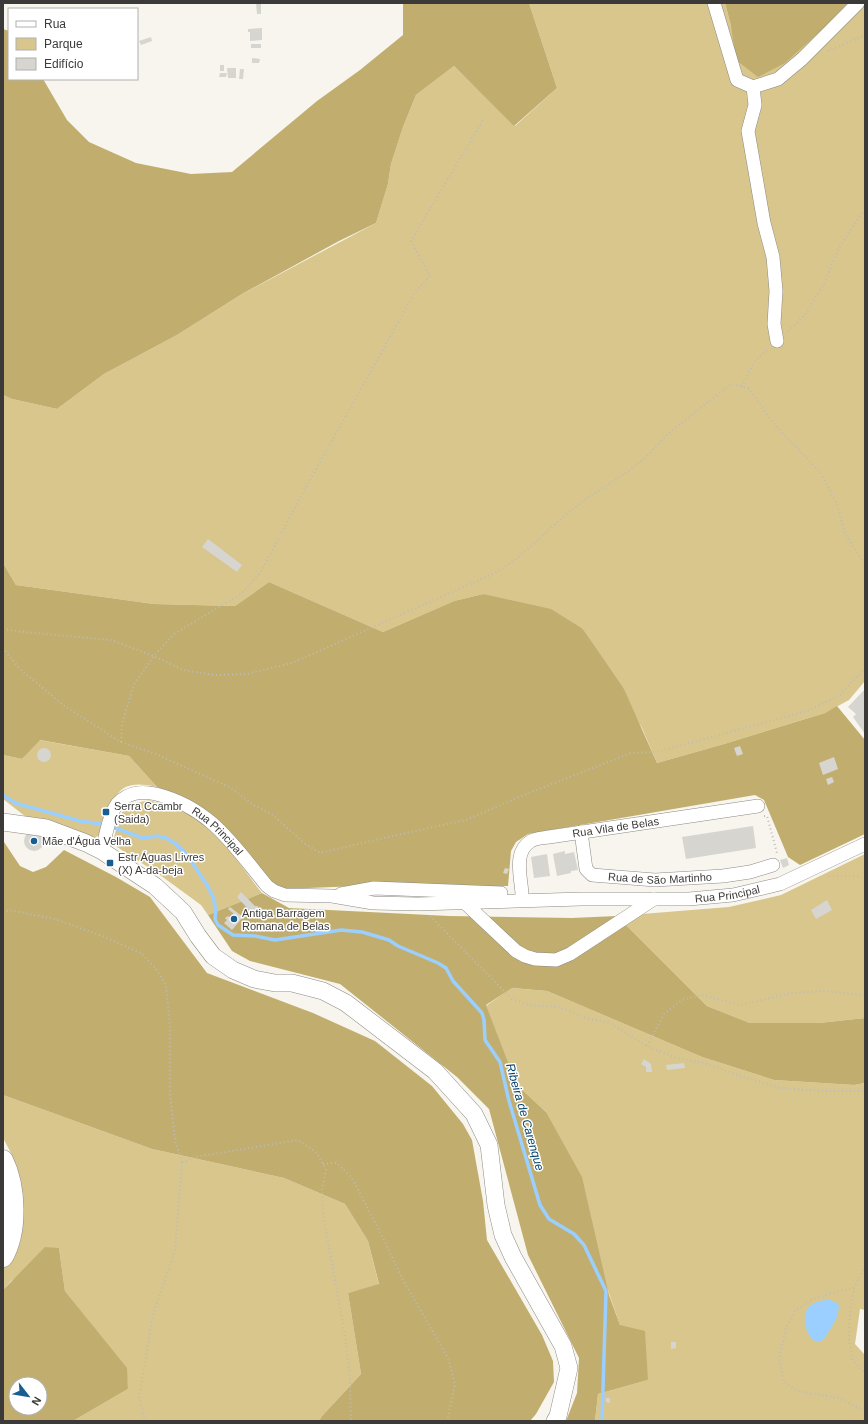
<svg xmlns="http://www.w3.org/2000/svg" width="868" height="1424" font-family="Arial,sans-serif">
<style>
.green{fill:#d8c68d}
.forest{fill:#c1ae6e;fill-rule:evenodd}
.water{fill:#9acfff}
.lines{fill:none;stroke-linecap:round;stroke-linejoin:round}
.stream{stroke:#9acfff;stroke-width:3.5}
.building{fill:#d7d5cf}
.minor-casing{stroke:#8c8a85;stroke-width:14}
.major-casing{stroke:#8c8a85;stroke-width:18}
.highway-casing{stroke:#8c8a85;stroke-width:21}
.path{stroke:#bebcb6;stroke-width:2;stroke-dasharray:1 3;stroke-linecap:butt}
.minor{stroke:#fff;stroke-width:13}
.major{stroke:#fff;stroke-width:17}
.highway{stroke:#fff;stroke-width:20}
.poi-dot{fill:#175e92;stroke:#fff;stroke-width:1.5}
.labels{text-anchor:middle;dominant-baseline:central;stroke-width:3;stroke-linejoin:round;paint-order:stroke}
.poi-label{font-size:11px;fill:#3b3a38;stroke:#fff;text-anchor:start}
.street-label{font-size:11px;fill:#3b3a38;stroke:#fff}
.water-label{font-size:12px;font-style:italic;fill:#02426c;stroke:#fff}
</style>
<rect width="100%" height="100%" fill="#f7f5ee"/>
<path class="green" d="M529,3h196l6,23 96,-1 21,-22h17v678l-16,19 -24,13 -101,31 -67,19 -15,-35 -40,-70 -19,-29 -100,-35 -29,7 -71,31 -114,-50 -34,24 -81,-2 -138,-19 -13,-22v-168l9,4 45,10 47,-35 73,-39 65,-41 134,-71 12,-39 3,-20 12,-37 13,-32 38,-29 61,60 42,-38z
M39,740l90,16 28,31c-44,-10 -42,12 -54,46l-7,4h-6l-60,-17 -27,-21v-44l19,4z
M149,800c25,8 52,16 70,37 16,17 28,38 43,56l-54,22 -7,-10 -41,-30 -43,-28 -3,-9 5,-20 4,-7 14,-8z
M865,854v164l-46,5h-69l-43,-17 -90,-90 112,-9 52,-12z
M511,988l36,3 155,66 72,23 80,5 11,-2v227l-5,-1 -5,35 10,11v66h-270l3,-27 50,-14 -28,-55 -74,-213 -29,-27 -31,-79z
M3,1095l149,54 132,29 61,26 23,37 11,44 -31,8 13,81 -39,42 -3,5h-246l55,-32 -2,-21 -61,-77 -6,-43 -48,33 -8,9v-22l15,-27 4,-43 -3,-24 -8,-21 -8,-15z"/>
<path class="forest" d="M403,3h126l28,85 -43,38 -60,-60 -38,29 -13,32 -12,37 -3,20 -12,39 -37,18 -97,53 -65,41 -73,39 -47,35 -45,-10 -9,-4v-366l6,2v48h34l24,41 22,22 47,21 55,11 41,-2 85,-71 43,-31 43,-35z
M725,3h123l-21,22 -42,38 -27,14 -22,-17 -5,-34z
M3,563l13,22 138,19 81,2 34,-24 114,50 71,-31 29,-7 68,15 32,20 41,60 33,74 67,-19 101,-31 12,-7 28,34v94l-65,31 -12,-8 -24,-57 -9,-5 -227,39 -12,8 -5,9 -3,35h-149l-76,3 -8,-3 -40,-48 -24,-24 -38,-20 -16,-7 -28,-31 -89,-16 -18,19 -19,-4z
M3,842h1l16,24 13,6 13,-5 18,-17 52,27 34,20 57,76 106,40 62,28 57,45 31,38 9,16 11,61 4,39 55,95 11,26 1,21 -18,32 -6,7h-211l3,-5 39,-42 -13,-81 31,-9 -11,-43 -23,-37 -61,-26 -132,-29 -149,-54z
M262,893l27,15 160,8 123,2 45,-2 90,90 43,17h69l46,-5v65l-11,2 -80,-5 -72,-23 -155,-66 -35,-3 -26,17 31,80 29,27 36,65 27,118 11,30 25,6 3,49 -50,14 -3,27h-29l11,-28 2,-35 -51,-103 -39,-146 -32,-32 -117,-93 -90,-23 -18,-10 -24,-36z
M45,1247l14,1 6,43 62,77 1,21 -55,32h-70v-131zM16,1384h24v24h-24z"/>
<path class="water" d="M828,1299l9,4 2,2c-1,12 -3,16 -10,26 -2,4 -4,8 -8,10 -12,5 -23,-25 -11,-35 4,-4 12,-5 18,-7z"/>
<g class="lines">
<path class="stream" d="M3,795l12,8 65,18 21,3
M115,828l28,10 14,-2 9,2 10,6 11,11 20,30 6,12 3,13 -1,9 3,6 15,10 22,1 20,4 66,-10 21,2 27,8 9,6 40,17 8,5 7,13 29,32 2,7 1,20 15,22 9,39 31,104 9,14 25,15 10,11 22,46 -4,130"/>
</g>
<path class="building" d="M256,3h5v11h-4z
M262,28v12l-12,1v-9h-2v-3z
M151,37l1,4 -11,4 -2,-4z
M251,44h10v4h-10z
M252,58l8,1 -1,4h-7z
M220,65h4v6h-4z
M227,68h9v10h-8z
M240,69h4l-1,10h-4z
M220,73h7l-1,4h-7z
M208,539l34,26 -5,7 -35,-25z
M865,689v45l-12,-17 3,-3 -8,-7z
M740,746l3,8 -6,2 -3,-8z
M37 755a7 7 0 1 1 14 0a7 7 0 1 1-14 0Z
M834,757l4,12 -15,6 -4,-12z
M832,777l2,5 -6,3 -2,-6z
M753,826l3,22 -70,11 -4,-22z
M24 841a10 10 0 1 1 20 0a10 10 0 1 1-20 0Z
M565,851v3l9,-2 4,18 -7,1v2l-14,3 -4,-22z
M547,854l3,22 -16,2 -3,-21z
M787,858l2,7 -6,3 -3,-8z
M505,868l4,1 -2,5 -4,-1z
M241,892l14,14h3v6l-6,1 -1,-3 -1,1 -13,-14z
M827,900l5,10 -16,9 -5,-9z
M230,907l13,10 -11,13 -8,-7 3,-3 -2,-2 3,-2 3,2 3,-4 -6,-5z
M644,1059l7,5 1,8h-6v-5l-5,-3z
M684,1063l1,5 -18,2 -1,-5z
M671,1342h5v6l-5,1z
M606,1398h4v5l-4,-1z"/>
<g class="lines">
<defs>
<g id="minor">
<path d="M714,3l23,77 16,7 25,-8 24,-20 56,-56"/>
<path d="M753,87l2,18 -7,26 16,92 9,34 3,34 -2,33 3,17"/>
<path id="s1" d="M581,832l5,37 6,6 63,5 68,-4 27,-4 23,-7"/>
<path id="s2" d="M102,851c3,-13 7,-36 15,-47 11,-12 24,-13 39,-10 55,14 77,51 111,92l7,5 11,4 47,1 41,7 45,1 163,-5h108l44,-4 47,-11 85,-40"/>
<path d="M341,894l33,-6 127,5"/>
<path id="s3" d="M522,894c-1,-17 -9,-43 9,-53 5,-3 12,-3 18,-4l209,-31"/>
<path d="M464,902l52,49 9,5 10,3 21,1 14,-6 84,-55"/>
</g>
<path id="major" d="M3,822l43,6 40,15 16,8 53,35 28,26 15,24 15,20 20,14 21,9 21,4h17l31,8 23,12 89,68 39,43 15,31 7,60 7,30 10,22 50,89 6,22 -11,48 -3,5"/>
<path id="highway" d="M3,1160c13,26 15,71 0,97"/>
</defs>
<use href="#minor" class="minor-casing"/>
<use href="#major" class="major-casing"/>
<use href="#highway" class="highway-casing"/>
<path class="path" d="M828,51l37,-16
M788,331l17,-16 20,-33 13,-33 23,-35 4,-4
M742,387l12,-25 14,-13
M3,629l21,3 87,8 43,16 29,14 31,5 33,-1 45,-11 203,-90 24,-16 44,-40 24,-19 39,-25 18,-14 26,-27 61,-48 17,4 26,36 46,48 17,32 8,30 20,30
M3,648l16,20 44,37 58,37 37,13 73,33 23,17 19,10 31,28 16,10 90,-21 56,-12 58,-25 107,-42 26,-1 150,-41 33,-16 25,-27
M121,742l1,-18 12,-40 20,-28 20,-22 68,-41 19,-21 40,-76 114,-204 15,-16 -19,-35 72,-121
M764,816h3l10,37 -1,2
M829,876h29l7,3
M3,912l6,-2 46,9 47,17 39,17 15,16 10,16 4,42v68l5,45 7,23
M430,916l82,83 17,6 30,2 27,11 24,5 37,23 29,12 28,5 39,14 38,11 41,3h43
M647,1046l17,-32 18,-14 20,-5 39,10 50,-12 31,-2 43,4
M323,1164l14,-1 15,15 29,56 22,46 45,78 7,27 -7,32 -2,4
M865,1266l-11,22 -4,27 -1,24 4,22 12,12
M854,1288l-16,3 -27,9 -16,11 -9,17 -7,30 5,24 13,9 42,7 20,10h6
M145,1421l-6,-24 14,-82 22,-65 7,-87 13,-6 103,-17 19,13 9,17 -4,20 2,29 21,116 5,43 1,43"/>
<use href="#minor" class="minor"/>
<use href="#major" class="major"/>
<use href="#highway" class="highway"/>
</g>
<g class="poi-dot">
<rect x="102" y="808" width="8" height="8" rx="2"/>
<circle cx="34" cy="841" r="4"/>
<rect x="106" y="859" width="8" height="8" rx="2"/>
<circle cx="234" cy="919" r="4"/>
</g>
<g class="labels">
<g class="poi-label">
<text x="114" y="806">Serra Ccambr<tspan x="114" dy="13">(Saida)</tspan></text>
<text x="42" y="841">Mãe d'Água Velha</text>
<text x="118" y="857">Estr Águas Livres<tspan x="118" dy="13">(X) A-da-beja</tspan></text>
<text x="242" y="913">Antiga Barragem<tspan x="242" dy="13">Romana de Belas</tspan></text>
</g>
<g class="street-label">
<text stroke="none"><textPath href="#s3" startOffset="143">Rua Vila de Belas</textPath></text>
<text stroke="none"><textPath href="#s2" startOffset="165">Rua Principal</textPath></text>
<text stroke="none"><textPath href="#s1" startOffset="114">Rua de São Martinho</textPath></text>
<text stroke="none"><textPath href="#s2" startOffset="703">Rua Principal</textPath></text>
</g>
<g class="water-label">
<text transform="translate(525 1117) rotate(74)">Ribeira de Carenque</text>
</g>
</g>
<rect width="868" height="1424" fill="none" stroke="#3b3a38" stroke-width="8"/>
<rect x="8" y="8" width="130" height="72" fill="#ffffff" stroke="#b1b0af"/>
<rect x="16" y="21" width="20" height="6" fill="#ffffff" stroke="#b1b0af"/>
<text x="44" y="28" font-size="12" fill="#3b3a38">Rua</text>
<rect x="16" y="38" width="20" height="12" fill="#d8c68d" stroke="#b1b0af"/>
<text x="44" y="48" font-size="12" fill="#3b3a38">Parque</text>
<rect x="16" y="58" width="20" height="12" fill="#d7d5cf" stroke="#b1b0af"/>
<text x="44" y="68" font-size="12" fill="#3b3a38">Edifício</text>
<g transform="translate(28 1396) rotate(121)"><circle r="19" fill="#ffffff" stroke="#b1b0af"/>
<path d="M0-3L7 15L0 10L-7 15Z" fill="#175e92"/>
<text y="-6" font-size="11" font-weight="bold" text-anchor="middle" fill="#3b3a38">N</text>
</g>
</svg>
